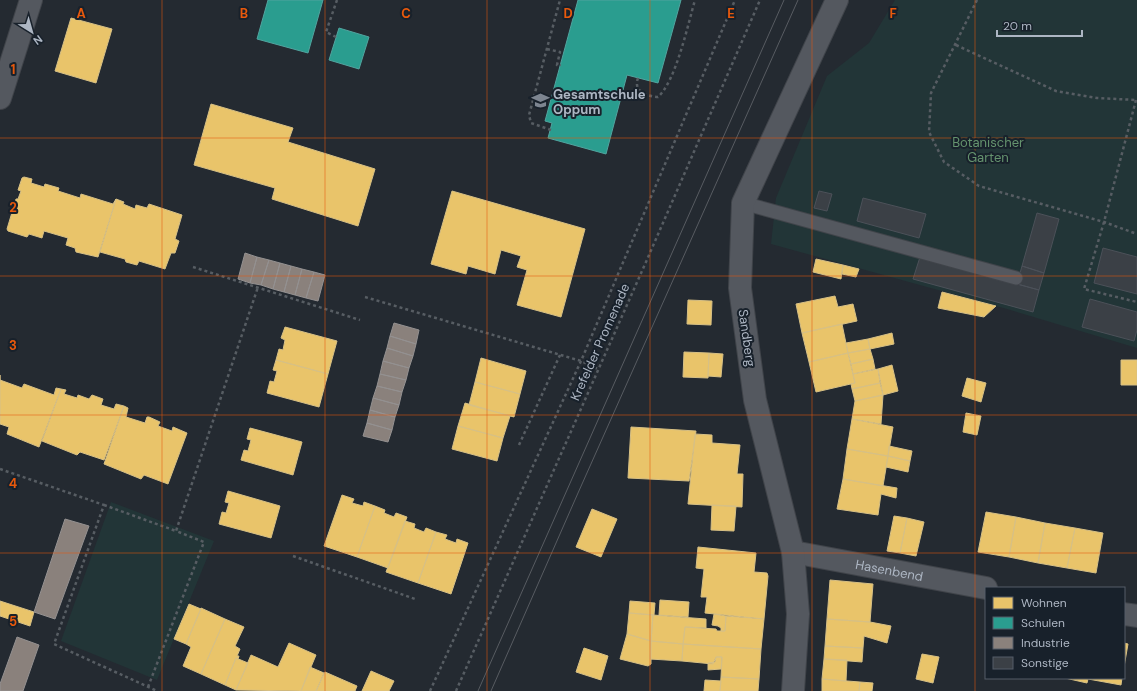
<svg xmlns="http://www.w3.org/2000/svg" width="1137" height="691" font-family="'DM Sans',sans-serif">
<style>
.green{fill:#223537}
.homes{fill:#e9c46a;stroke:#d7c085}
.schools{fill:#2a9d8f;stroke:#51a49f}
.industry{fill:#8a817c;stroke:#949191}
.building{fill:#3b4046;stroke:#4c5159}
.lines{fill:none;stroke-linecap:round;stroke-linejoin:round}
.service-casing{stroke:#40444a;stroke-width:15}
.minor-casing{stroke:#40444a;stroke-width:24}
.path{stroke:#575d63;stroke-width:2.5;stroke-dasharray:3 3;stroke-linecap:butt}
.service{stroke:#54585f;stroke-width:13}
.minor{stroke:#54585f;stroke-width:22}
.tram{stroke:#585c62;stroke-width:1}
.grid{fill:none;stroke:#e8590c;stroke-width:1;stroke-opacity:0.55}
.labels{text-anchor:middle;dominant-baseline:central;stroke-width:4;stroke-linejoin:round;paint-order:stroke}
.poi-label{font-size:13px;font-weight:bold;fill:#adb6c3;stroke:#18212b;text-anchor:start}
.park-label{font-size:13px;fill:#65936e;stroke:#18212b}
.street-label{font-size:13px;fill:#adb6c3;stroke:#18212b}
.grid-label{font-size:13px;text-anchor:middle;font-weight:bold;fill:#e8590c;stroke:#18212b;stroke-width:4;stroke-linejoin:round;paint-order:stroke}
</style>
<rect width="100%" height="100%" fill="#242a31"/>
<path class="green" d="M895,0h242v348l-130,-39 -236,-65 5,-46 51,-122 42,-33z
M111,502l103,39 -57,139 -96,-39z"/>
<path class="homes" d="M71,18l41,11 -16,54 -41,-12z
M211,104l82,24 -5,14 87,27 -17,57 -86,-27 3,-11 -81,-23z
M24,177l8,2 -1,4 13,4 1,-3 14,4 -1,3 22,7 1,-4 32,10 3,-5 -18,58 -22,-5 -1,-4 -9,-3 2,-7 -24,-7 -2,7 -13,-4 -2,3 -19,-6 -1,-2 9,-30h2l3,-8 -3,-1 4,-12z
M452,191l133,38 -24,88 -44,-12 10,-35 -10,-3 4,-11 -20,-6 -6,24 -27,-8 -2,8 -35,-10z
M116,199l8,3 -1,2 12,5 1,-4 11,3 2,-4 33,11 -7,24 4,2 -4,12h-4l-6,16 -26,-8 -2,4 -11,-3 -1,-3 -25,-7z
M816,259l27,6 -2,14 -28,-7z
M843,265l16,4 -3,8 -14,-3z
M942,292l54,14 -12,11 -46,-9z
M835,296l3,11 15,-3 4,17 -55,12 -6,-29z
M688,300l24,1 -1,24 -24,-1z
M842,324l6,29 -39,9 -7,-29z
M285,327l52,14 -9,33 -52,-14 3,-11 4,1 2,-10 -4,-2z
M892,333l2,11 -24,5 -2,-10z
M868,339l2,10 -22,4 -2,-10z
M870,349l3,10 -22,5 -3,-11z
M684,352l25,1 -1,25 -25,-1z
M709,353l14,1 -2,23 -13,-1z
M848,353l7,30 -39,9 -7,-30z
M481,358l45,13 -6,23 -45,-12z
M873,359l2,10 -22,5 -2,-10z
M276,360l52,14 -9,33 -52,-14 3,-12 4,1 3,-11 -4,-1z
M1121,360h16v25h-16z
M892,365l6,26 -15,4 -5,-26z
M878,369l2,14 -28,6 -1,-5 4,-1 -2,-9z
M0,375v5l22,8 2,-4 30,11 2,-7 5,1 -22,58 -32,-13 2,-7 -9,-3z
M967,378l19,5 -5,19 -19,-6z
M475,382l45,12 -6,23 -45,-12z
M880,383l3,12 -28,6 -3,-12z
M61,389l5,1 -2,4 13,4 1,-3 11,4 3,-4 11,4 -2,6 13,4 2,-5 8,2 -20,54 -24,-8 -3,3 -35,-14z
M883,395l-2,29 -29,-5 3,-18z
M465,403l45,13 -7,22 -45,-12z
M124,406l4,2 -2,9 19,6 2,-6h2l11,5 -2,4 14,5 1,-4 14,6 -19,51 -24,-9 -3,4 -37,-15z
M966,413l15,3 -4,19 -14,-3z
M852,419l41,8 -5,29 -41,-7z
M458,426l45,12 -6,23 -45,-12z
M631,427l65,4 -7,50 -61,-3z
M250,428l52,14 -9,33 -52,-15 3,-10 4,1 3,-11 -4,-1z
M695,434l17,1v8l28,2 -3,29h6l-1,33 -54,-3z
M889,446l23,5 -2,10 -22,-5z
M847,449l41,7 -5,30 -40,-7z
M888,456l22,5 -2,11 -22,-5z
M843,479l54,9 -1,10 -15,-4 -3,21 -41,-6z
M228,491l52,15 -9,32 -52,-14 3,-12 4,1 3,-10 -4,-1z
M342,495l12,4 -2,4 11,3 1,-4 11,4 -18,51 -33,-11z
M712,505l24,1 -2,25 -23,-1z
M375,506l10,4 -1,3 10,4 2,-4 11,4 -19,51 -31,-11z
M592,509l25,10 -16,38 -25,-10z
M986,512l30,5 -7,40 -31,-5z
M894,516l13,2 -7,35 -13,-2z
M1016,517l29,6 -7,40 -29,-6z
M907,518l17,4 -8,34 -16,-3z
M405,521l10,3 -1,4 10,4 2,-4 10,4 -18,51 -32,-11z
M1045,523l30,5 -8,40 -29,-5z
M1075,528l28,5 -7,40 -29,-5z
M436,532l11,3 -2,4 11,4 1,-4 11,4 -17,51 -33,-11z
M698,547l58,6 -2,19 13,1 1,3 -4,43 -59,-6 2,-16h-6l3,-28 -8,-1z
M830,580l43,4 -3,38 -43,-3z
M660,600l29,2 -1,15 -29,-2z
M0,601l34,11 -4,14 -30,-10z
M630,601l25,2 -1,12 -25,-2z
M189,604l12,5 -15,35 -12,-5z
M201,608l24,11 -24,55 -18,-8 8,-19 -5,-3z
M629,613l24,2 -2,26 -24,-7z
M714,614l12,2 -1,15h-4v-3l-3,-2 -6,-1z
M653,615l53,4v9l-21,-1 -2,17 -32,-3z
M726,616l38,3 -3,30 -78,-5 2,-17 31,2 1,2h8z
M225,619l19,8 -9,19 5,3 -3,7h2l-1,3 -2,-1 -11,27 -24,-11z
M827,619l43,3 21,4 -4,17 -23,-7 -1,12 -38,-2z
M627,634l24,7v23l-3,2 -28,-7z
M651,641l32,3 -1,17 -32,-2z
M289,643l27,12 -15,36 -65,-1 15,-35 27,12z
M1124,643l4,1 -4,23z
M683,644l78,5 -2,30 -38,-2 1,-20h-6l-3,7 -31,-3z
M825,646l38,2 -1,14 -38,-3z
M584,648l24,8 -7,24 -25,-8z
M922,654l17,3 -6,26 -17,-4z
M716,657h6l-1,12 -13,1v-7l7,-1z
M236,658l12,5 -12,27 -11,-5z
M824,659l23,1 -1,21 -24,-2z
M310,667l14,6 -8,18h-15z
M371,671l23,10 -5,10h-27z
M325,672l32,14 -2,5h-39z
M721,677l38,2 -1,12h-38z
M1065,678h57l-1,7 -33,-6 -1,4z
M822,679l38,3 -1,9h-37z
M705,680l16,1 -1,10h-16z
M860,682l13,1 -1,8h-13z"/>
<path class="schools" d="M268,0h55l-15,53 -51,-14z
M578,0h103l-23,83 -31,-8 -21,79 -58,-16 4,-15 -7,-2z
M339,28l30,9 -10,32 -30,-9z"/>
<path class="industry" d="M245,253l12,4 -7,26 -12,-4z
M257,257l12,3 -8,25 -11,-2z
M269,260l11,3 -7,26 -12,-4z
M280,263l11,3 -7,26 -11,-3z
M291,266l11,3 -7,26 -11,-3z
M302,269l12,3 -8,26 -11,-3z
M314,272l11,3 -7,26 -12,-3z
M394,323l25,7 -3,14 -26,-8z
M390,336l26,8 -3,12 -26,-8z
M387,348l26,8 -4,12 -26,-7z
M383,361l26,7 -3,12 -26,-6z
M380,374l26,6 -4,12 -25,-6z
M377,386l25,6 -3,13 -26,-7z
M373,398l26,7 -4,12 -25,-7z
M370,410l25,7 -3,13 -25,-7z
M367,423l25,7 -4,12 -25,-6z
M65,519l24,7 -34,93 -21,-7z
M17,637l22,8 -16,46h-23v-7z"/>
<path class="building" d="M819,191l13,3 -5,17 -13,-3z
M863,198l63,16 -7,24 -62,-17z
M1037,213l22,6 -15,54 -22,-7z
M1103,248l34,9v37l-43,-11z
M920,257l119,33 -6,22 -120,-33z
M1022,266l22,7 -5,17 -22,-6z
M1090,299l47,13v18l-3,11 -52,-14z"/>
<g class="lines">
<defs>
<path id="service" d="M743,203l273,75"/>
<g id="minor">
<path d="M0,98l31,-98"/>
<path id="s1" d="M793,552l193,36"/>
<path d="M1124,614l13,2"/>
<path d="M793,691l5,-77 -5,-62 -38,-152 -15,-112 3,-85 94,-203"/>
</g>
</defs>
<use href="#service" class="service-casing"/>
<use href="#minor" class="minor-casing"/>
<path class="path" d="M977,0l-46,93 -2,39 15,30 35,24 125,36 33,12
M336,37l-10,-5 11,-32
M956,45l100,46 41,7 39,2
M547,49l13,3 -3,13h4
M638,78c-5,13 8,18 20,19 18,-16 30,-73 37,-97
M1136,100l-32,122 -20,67 53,13
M551,130l-20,-7 -2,-8 31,-115
M193,267l167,53
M365,297l216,64 17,8
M519,445l41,-90
M0,469l104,36 -50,139 103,47
M104,505l72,26
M293,556l122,43
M148,687l56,-145 -28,-11 82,-244
M430,691l151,-330 154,-361
M456,691l190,-429 114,-262"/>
<use href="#service" class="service"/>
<use href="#minor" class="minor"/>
<path class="tram" d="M478,691l306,-691
M491,691l87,-198 220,-493"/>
</g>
<path class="grid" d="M162,0v691M325,0v691M487,0v691M650,0v691M812,0v691M975,0v691M0,138h1137M0,276h1137M0,415h1137M0,553h1137"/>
<defs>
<symbol id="school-bare" viewBox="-9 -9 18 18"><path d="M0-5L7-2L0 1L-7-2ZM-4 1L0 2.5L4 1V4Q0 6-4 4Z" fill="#7d8590" stroke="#18212b" stroke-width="2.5" paint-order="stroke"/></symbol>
</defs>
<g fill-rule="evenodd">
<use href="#school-bare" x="528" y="88" width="25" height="25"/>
</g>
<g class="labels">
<g class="poi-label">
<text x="553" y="94">Gesamtschule<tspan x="553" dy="15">Oppum</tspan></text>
</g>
<g class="park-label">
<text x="988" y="142">Botanischer<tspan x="988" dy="15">Garten</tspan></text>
</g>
<g class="street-label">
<text transform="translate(747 338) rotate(82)">Sandberg</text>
<text transform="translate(600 342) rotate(-66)">Krefelder Promenade</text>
<text stroke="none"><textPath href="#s1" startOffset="98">Hasenbend</textPath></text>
</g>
</g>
<g class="grid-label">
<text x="81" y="18">A</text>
<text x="244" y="18">B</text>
<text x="406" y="18">C</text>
<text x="568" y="18">D</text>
<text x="731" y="18">E</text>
<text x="893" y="18">F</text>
<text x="13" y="74">1</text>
<text x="13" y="212">2</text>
<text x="13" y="350">3</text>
<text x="13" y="488">4</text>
<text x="13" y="626">5</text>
</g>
<rect x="985" y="587" width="140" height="92" fill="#18212b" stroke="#545d68"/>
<rect x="993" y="597" width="20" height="12" fill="#e9c46a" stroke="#545d68"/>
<text x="1021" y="607" font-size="12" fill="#adb6c3">Wohnen</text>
<rect x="993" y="617" width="20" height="12" fill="#2a9d8f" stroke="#545d68"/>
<text x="1021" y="627" font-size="12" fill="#adb6c3">Schulen</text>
<rect x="993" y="637" width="20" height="12" fill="#8a817c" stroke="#545d68"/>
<text x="1021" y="647" font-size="12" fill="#adb6c3">Industrie</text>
<rect x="993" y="657" width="20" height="12" fill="#3b4046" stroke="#545d68"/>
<text x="1021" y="667" font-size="12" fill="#adb6c3">Sonstige</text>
<g transform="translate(32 32) rotate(143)" stroke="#18212b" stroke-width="3" paint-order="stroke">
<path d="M0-3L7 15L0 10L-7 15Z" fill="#adb6c3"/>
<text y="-6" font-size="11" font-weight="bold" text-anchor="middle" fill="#adb6c3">N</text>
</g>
<path d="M997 30v6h85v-6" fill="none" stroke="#adb6c3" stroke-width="2"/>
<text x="1003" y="30" font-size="12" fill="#adb6c3" stroke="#18212b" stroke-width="3" paint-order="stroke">20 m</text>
</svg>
